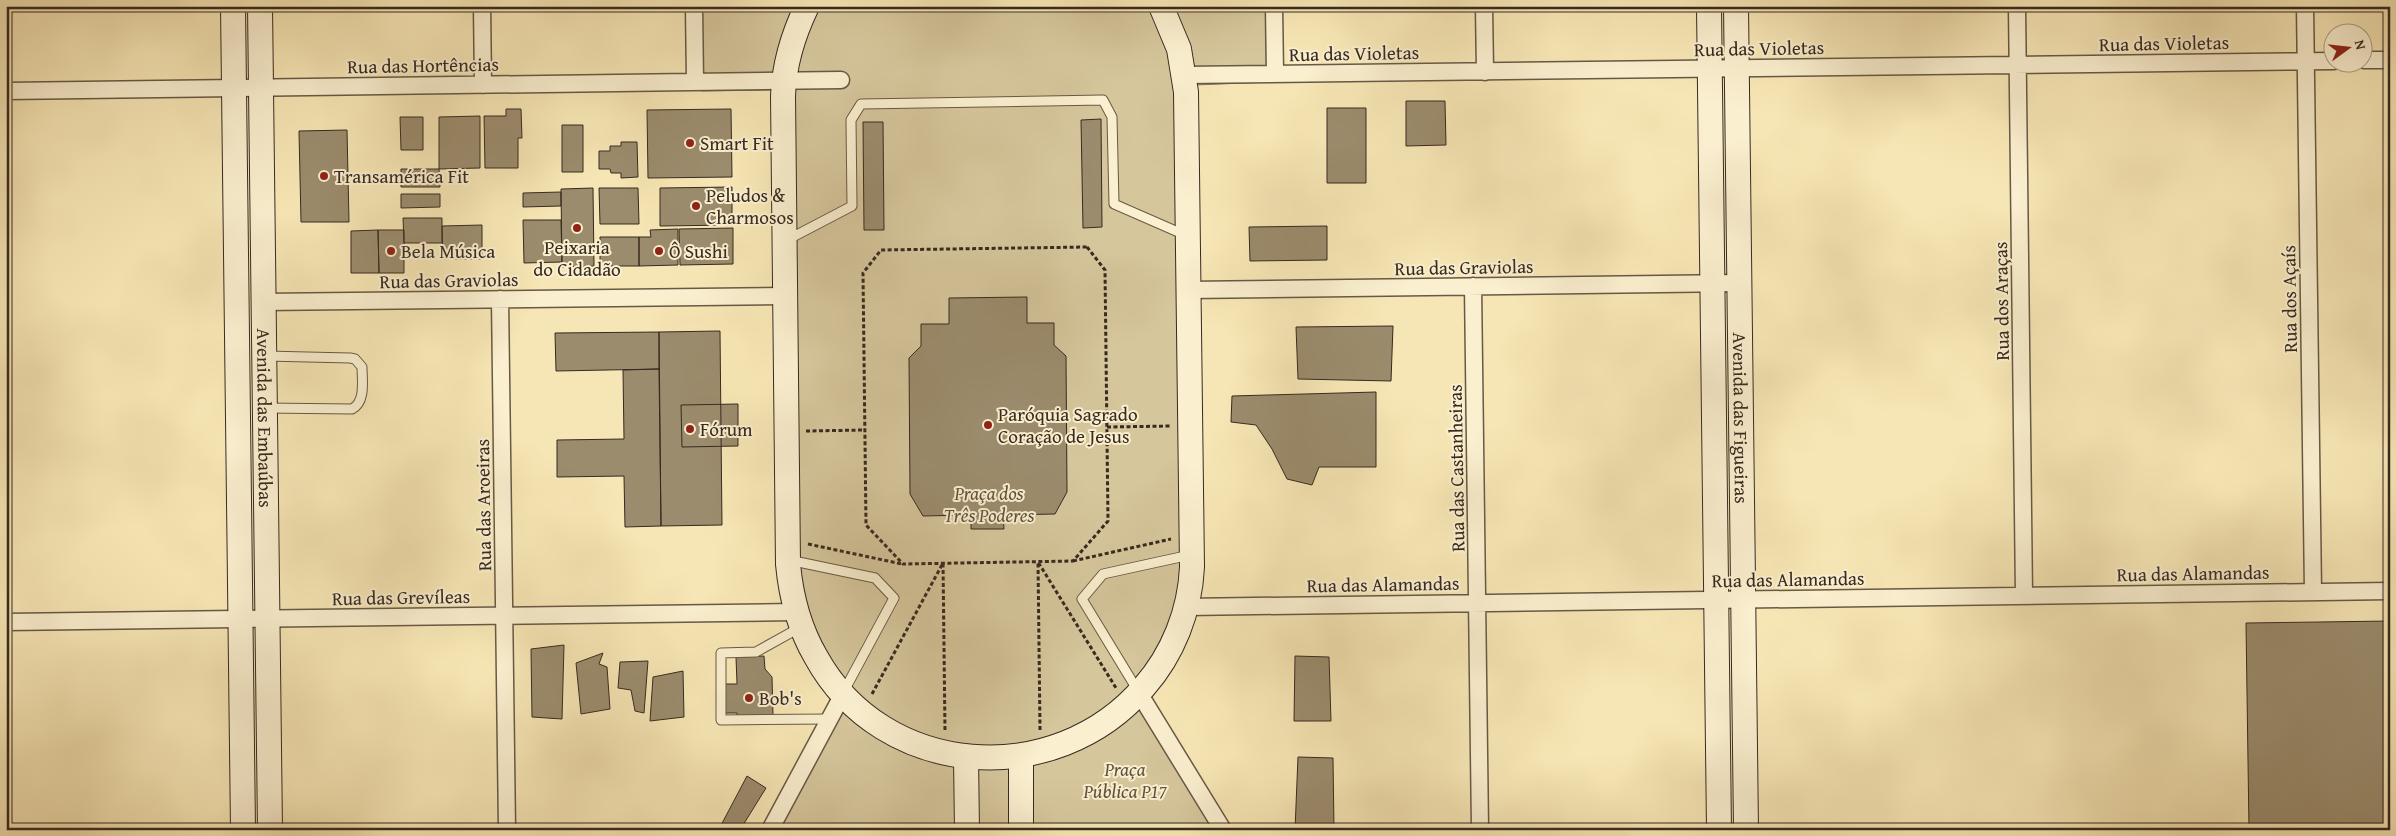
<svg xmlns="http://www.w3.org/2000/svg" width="2396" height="836" font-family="'Gentium Book Plus',serif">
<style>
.green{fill:#d6c69c;stroke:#86785e}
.building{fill:#9b8c6d;stroke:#372a20}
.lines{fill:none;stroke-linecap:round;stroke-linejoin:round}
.lane-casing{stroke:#675945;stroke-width:11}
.street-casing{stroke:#675945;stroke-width:19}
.secondary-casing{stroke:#372a20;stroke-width:26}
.path{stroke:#372a20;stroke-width:3;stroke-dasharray:4 2.5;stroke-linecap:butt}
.lane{stroke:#faefcf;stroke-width:9}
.street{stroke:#faefcf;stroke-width:16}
.secondary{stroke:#faefcf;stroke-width:24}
.poi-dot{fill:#8f2418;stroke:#faefcf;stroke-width:2}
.labels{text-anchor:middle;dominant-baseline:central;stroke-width:4;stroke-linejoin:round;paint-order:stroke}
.street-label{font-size:19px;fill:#372a20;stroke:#faefcf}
.poi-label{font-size:19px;fill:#372a20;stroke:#faefcf;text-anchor:start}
.park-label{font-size:19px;font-style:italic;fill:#5f513f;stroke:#faefcf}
</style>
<rect width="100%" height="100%" fill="#f7e6b5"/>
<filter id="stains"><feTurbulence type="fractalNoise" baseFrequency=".004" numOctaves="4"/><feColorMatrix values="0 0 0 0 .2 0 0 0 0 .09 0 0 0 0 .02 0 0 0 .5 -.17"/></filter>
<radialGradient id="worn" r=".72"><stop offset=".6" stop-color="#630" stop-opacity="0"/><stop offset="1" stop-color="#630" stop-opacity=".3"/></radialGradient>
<path class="green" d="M700,6h96l-23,84 -72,1z
M818,6h332l12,23 13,49 6,501c-8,32 -16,66 -37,94 -78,99 -227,98 -305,1 -22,-27 -30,-61 -39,-94l-7,-465 5,-59z
M1173,6h95l1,76 -74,3z
M1140,707l76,123h-439l65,-122c22,14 44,32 67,44 17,9 38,12 56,15 67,7 126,-16 175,-60z"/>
<path class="building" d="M1406,101h39l1,44 -40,1z
M1327,108h39v75h-39z
M506,109h15l1,29h-4v30h-33l-1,-52h22z
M731,109l1,68 -84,1 -1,-68z
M480,116v52l-41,1v-52z
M400,117h23v33h-22z
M1101,119l1,108 -19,1 -2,-108z
M863,122h20l1,108h-20z
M562,125h21v47h-21z
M347,130l2,92h-48l-2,-91z
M621,142h16l1,35 -17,1v-5h-10l-1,-4h-11v-18h11v-5h11z
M401,169h38l1,18h-39z
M732,187v38l-72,1v-38z
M593,188l1,78 -32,1 -1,-78z
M599,188h39l1,36h-39z
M561,192v14l-38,1v-14z
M401,194h39v13l-39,1z
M403,218h39v25h-38z
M523,220h38l1,42 -38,1z
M482,225v34h-39l-1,-33z
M1327,226v34l-77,1 -1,-34z
M733,228v36l-53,1 -1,-36z
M678,229v36l-39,1v-29h12l-1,-7z
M378,230l1,43h-28v-42z
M378,230h26v43h-25z
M600,237h39v29h-39z
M1027,297v26h27v22l12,11 1,136 -12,22 -52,1 1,14h-33v-14l-48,1 -13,-22 -1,-136 12,-12v-22h28v-26z
M1393,326l-2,55 -93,-2 -2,-52z
M720,331l2,194 -61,1 -2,-194z
M659,332v37l-103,2 -1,-38z
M659,369l2,157 -36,1 -1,-51 -67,1v-37l67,-1 -1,-69z
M1376,392v75h-57l-7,18 -25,-6 -15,-30 -16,-24 -25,-3 1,-26z
M738,404v42l-56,1 -1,-42z
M2390,621v209h-141l-3,-207z
M564,645l-2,74 -30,-2 -1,-68z
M603,653l-4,11 8,3 3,42 -29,5 -5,-51z
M764,656l1,13 7,8 1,38 -36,1v-3h-12v-29h12l-1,-27z
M1295,656l34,1 2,64h-37z
M648,661l-4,52 -9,-2 -4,-21 -13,-2 2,-26z
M683,671l1,46 -34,4 3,-44z
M1298,757l35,1 1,72h-39z
M747,776l19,12 -26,42 -21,-1z"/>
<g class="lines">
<defs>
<path id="lane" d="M787,240l65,-34 -1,-86 10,-16 242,-4 9,17 2,87 71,31
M265,356l85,2 5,1 7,8c0,13 4,35 -10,42l-87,-1
M789,560l86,18 19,20 -50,93
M801,627l-45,25 -35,1v67l108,-1
M1138,691l-56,-92 21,-25 87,-19"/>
<path id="street" d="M482,6l1,79
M694,6l1,76
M1274,6l1,68
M1484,6l1,66
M2017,6l7,590
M2305,6l8,586
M2364,60h26
M1185,75l1149,-14
M6,91l835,-11
M1473,286l7,544
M1188,290l551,-7
M500,299l7,531
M263,302l522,-6
M1186,607l1204,-16
M6,622l790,-10
M1139,693l84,137
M770,830l73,-136"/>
<g id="secondary">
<path d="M233,6l10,824"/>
<path id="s1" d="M260,6l10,824"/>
<path d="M807,6c-14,29 -23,58 -24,90l5,468c3,33 11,64 28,93 67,122 239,134 328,30 29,-33 46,-76 48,-120l-6,-475 -7,-43 -18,-43"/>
<path d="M1709,6l10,824"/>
<path id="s2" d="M1736,6l10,824"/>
<path d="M1021,756v74"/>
<path d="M966,757l1,73"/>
</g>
</defs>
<use href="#lane" class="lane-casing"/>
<use href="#street" class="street-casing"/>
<use href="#secondary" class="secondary-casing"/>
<path class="path" d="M1087,247l18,23 3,251 -35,40 -170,3 -37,-39 -3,-252 18,-23z
M1107,427l64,-1
M806,431l59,-1
M808,544l94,20
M1073,561l98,-22
M872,694l71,-131 2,168
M1040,730l-2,-168 78,126"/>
<use href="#lane" class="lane"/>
<use href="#street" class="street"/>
<use href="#secondary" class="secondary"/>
</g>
<g class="poi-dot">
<circle cx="690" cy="143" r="5"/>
<circle cx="324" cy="176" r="5"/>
<circle cx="696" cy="206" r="5"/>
<circle cx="577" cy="228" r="5"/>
<circle cx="391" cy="251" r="5"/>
<circle cx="659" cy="251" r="5"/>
<circle cx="988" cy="425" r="5"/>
<circle cx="690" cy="429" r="5"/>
<circle cx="749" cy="698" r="5"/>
</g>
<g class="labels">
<g class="street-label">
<text transform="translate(2164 43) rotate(-1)">Rua das Violetas</text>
<text transform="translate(1759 48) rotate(-1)">Rua das Violetas</text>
<text transform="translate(1354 53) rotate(-1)">Rua das Violetas</text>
<text transform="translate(423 65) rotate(-1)">Rua das Hortências</text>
<text transform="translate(1464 267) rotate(-1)">Rua das Graviolas</text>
<text transform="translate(449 280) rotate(-1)">Rua das Graviolas</text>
<text transform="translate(2289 299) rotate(-91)">Rua dos Açaís</text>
<text transform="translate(2001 301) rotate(-91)">Rua dos Araças</text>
<text stroke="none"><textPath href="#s1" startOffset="412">Avenida das Embaúbas</textPath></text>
<text stroke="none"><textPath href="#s2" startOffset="412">Avenida das Figueiras</textPath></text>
<text transform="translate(1456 468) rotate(-91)">Rua das Castanheiras</text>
<text transform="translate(483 505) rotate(-91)">Rua das Aroeiras</text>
<text transform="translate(2193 573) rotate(-1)">Rua das Alamandas</text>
<text transform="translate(1788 579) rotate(-1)">Rua das Alamandas</text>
<text transform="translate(1383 584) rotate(-1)">Rua das Alamandas</text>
<text transform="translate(401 597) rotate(-1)">Rua das Grevíleas</text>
</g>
<g class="poi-label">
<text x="700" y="143">Smart Fit</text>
<text x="334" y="176">Transamérica Fit</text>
<text x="706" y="195">Peludos &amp;<tspan x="706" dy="22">Charmosos</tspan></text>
<text x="577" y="247" text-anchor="middle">Peixaria<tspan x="577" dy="22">do Cidadão</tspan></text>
<text x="401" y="251">Bela Música</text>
<text x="669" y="251">Ô Sushi</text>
<text x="998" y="414">Paróquia Sagrado<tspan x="998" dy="22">Coração de Jesus</tspan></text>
<text x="700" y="429">Fórum</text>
<text x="759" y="698">Bob's</text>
</g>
<g class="park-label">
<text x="989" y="493">Praça dos<tspan x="989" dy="22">Três Poderes</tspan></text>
<text x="1125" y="769">Praça<tspan x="1125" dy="22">Pública P17</tspan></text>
</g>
</g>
<rect width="2396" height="836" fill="none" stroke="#f7e6b5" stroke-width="25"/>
<rect x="8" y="8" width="2381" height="821" fill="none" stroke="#372a20" stroke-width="2.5"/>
<rect x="12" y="12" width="2371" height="811" fill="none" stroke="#372a20"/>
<g transform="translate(2348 48) rotate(75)"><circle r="24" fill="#faefcf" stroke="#aca089"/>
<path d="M0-4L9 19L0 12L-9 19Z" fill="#8f2418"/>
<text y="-8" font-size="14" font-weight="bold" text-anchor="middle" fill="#372a20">N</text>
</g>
<rect width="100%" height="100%" filter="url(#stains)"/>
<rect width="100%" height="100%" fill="url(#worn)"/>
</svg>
